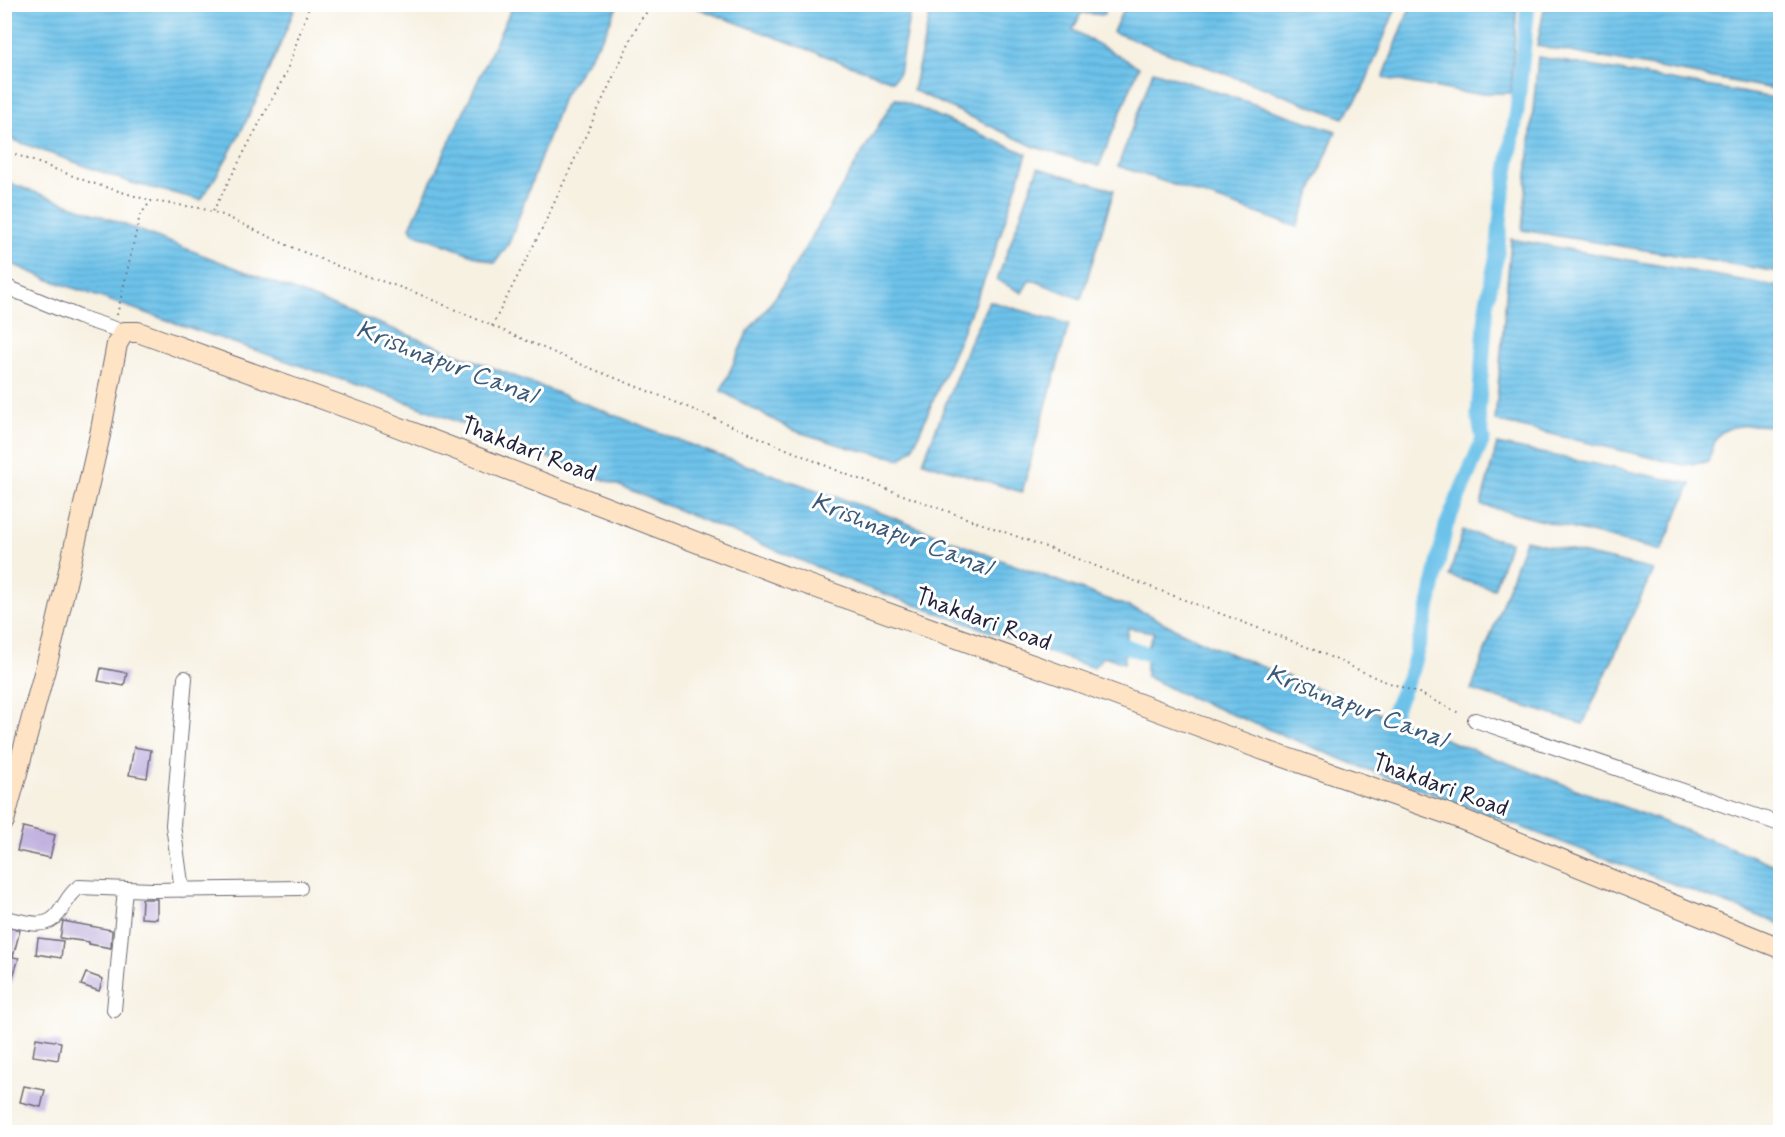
<svg xmlns="http://www.w3.org/2000/svg" width="1785" height="1137" font-family="Mynerve,sans-serif">
<style>
.water{fill:url(#water-rules);stroke:#487292;stroke-width:1.5}
.lines{fill:none;stroke-linecap:round;stroke-linejoin:round}
.canal{stroke:#6dc2ea;stroke-width:15}
.building{fill:#c1b2df}
.street-casing{stroke:#6d6a75;stroke-width:16}
.secondary-casing{stroke:#6d6a75;stroke-width:22}
.path{stroke:#6d6a75;stroke-width:2;stroke-dasharray:1.5 4.5;stroke-linecap:butt}
.street{stroke:#fff;stroke-width:14}
.secondary{stroke:#fee4c5;stroke-width:20}
.labels{text-anchor:middle;dominant-baseline:central;stroke-width:6;stroke-linejoin:round;paint-order:stroke}
.street-label{font-size:24px;fill:#22223b;stroke:#fff}
.water-label{font-size:26px;font-style:italic;fill:#3c5a78;stroke:#fff}
</style>
<defs>
<pattern id="water-rules" width="6" height="5" patternUnits="userSpaceOnUse" patternTransform="scale(1.5)"><rect width="6" height="5" fill="#6dc2ea"/><path d="M0 2.5h6" fill="none" stroke="#5ea6ca"/></pattern>
</defs>
<rect width="100%" height="100%" fill="#fff"/>
<filter id="ink" filterUnits="userSpaceOnUse"><feTurbulence type="fractalNoise" baseFrequency=".0167" numOctaves="2"/><feDisplacementMap in="SourceGraphic" scale="12" xChannelSelector="R" yChannelSelector="G"/><feConvolveMatrix kernelMatrix="1 2 1 2 8 2 1 2 1" color-interpolation-filters="sRGB"/></filter>
<filter id="wash" filterUnits="userSpaceOnUse"><feTurbulence type="fractalNoise" baseFrequency=".008" numOctaves="4" result="noise"/><feDisplacementMap in="SourceGraphic" scale="24" xChannelSelector="R" yChannelSelector="G"/><feGaussianBlur stdDeviation="1.35" result="paint"/><feColorMatrix in="noise" values="0 0 0 0 0 0 0 0 0 0 0 0 0 0 0 0 0 1.4 0 .05"/><feComposite in="paint" operator="in"/></filter>
<g filter="url(#wash)">
<rect width="100%" height="100%" fill="#f7f1e2"/>
<path class="water" d="M1545,4l235,1v85l-243,-44z
M4,5l1,-1 291,1c-26,67 -54,134 -95,195l-69,-17 -127,-46z
M513,5h105l-14,30 -40,60 -55,148 -14,20 -82,-30 -3,-6z
M689,5h222l-12,68 -6,8z
M932,5h176l-4,10 -23,-2 -8,17 66,37 -40,99 -64,-19 -122,-57z
M1125,5v-1l272,1 -34,84 -19,29 -231,-86z
M1411,5h106l-6,88h-46l-82,-15z
M1538,57l242,42v173l-258,-42z
M1153,71l183,60 -39,96 -179,-61z
M895,98l132,56 -38,115 -76,179 -12,11 -51,-11 -58,-18 -71,-39 26,-58 30,-38z
M1038,168l76,22 -33,109 -51,-20 -8,14 -25,-13z
M4,181l106,38 602,234 164,58 122,48 150,55c57,33 122,55 183,80 149,61 300,114 449,173v57l-419,-157 -186,-76 -29,-15v-24l8,-20 -26,-4 -4,35 -20,-7 -11,12 -228,-81 -250,-103 -203,-80 -365,-125 -42,-18z
M1511,239l269,48v139c-16,0 -52,-5 -62,10 -5,7 -7,18 -10,26l-25,3 -188,-44z
M989,301l80,23 -47,168 -99,-30 45,-116z
M1497,444l194,40 -30,67 -180,-46z
M1463,531l47,11 -16,47 -45,-13z
M1525,540l128,30 -70,154 -112,-34z"/>
<g class="lines">
<path class="canal" d="M1107,639l57,21
M1391,718l21,-49 17,-63 17,-80 37,-87 -5,-24 9,-114 10,-46 5,-53 15,-91 11,-107"/>
</g>
<g id="blocks">
<path class="building" d="M101,668l26,5 -3,13 -26,-5z
M134,747l17,3 -4,28 -18,-3z
M23,827l32,8 -5,23 -33,-7z
M142,899h15v20l-16,-1z
M63,921l49,9 -1,18 -22,-4v-2l-29,-4z
M6,927l14,3 -7,27 6,1 -12,37h-3z
M38,938l25,3 -2,17 -25,-4z
M86,973l17,6 -4,12 -18,-6z
M36,1038l25,4 -3,18 -25,-4z
M24,1086l21,4 -4,17 -21,-5z"/>
</g>
</g>
<g filter="url(#ink)">
<use href="#blocks" fill-opacity="0" stroke="#6d6a75" stroke-width="1.5"/>
<g class="lines">
<defs>
<path id="street" d="M4,286l75,31 45,15
M1475,720l305,104
M182,890l-9,-65 12,-147
M4,918c19,3 41,13 54,-4 8,-10 10,-19 21,-27l73,3 148,-2
M114,1010l11,-121"/>
<path id="secondary" d="M4,821l49,-181 47,-205 17,-91 7,-12h14l229,83 417,161 296,106 181,67 190,66 329,133"/>
</defs>
<use href="#street" class="street-casing"/>
<use href="#secondary" class="secondary-casing"/>
<path class="path" d="M4,150l85,32 62,19
M213,211l73,-138 24,-69
M117,315l23,-100 11,-14 49,7 23,7 66,31 51,21 74,25 171,74 83,33 180,76 206,75 225,86 38,15 64,29 38,13 42,21
M492,326l50,-97 95,-203 7,-11 12,-11"/>
<use href="#street" class="street"/>
<use href="#secondary" class="secondary"/>
</g>
</g>
<g class="labels">
<g class="street-label">
<text transform="translate(528 450) rotate(21)">Thakdari Road</text>
<text transform="translate(983 620) rotate(20)">Thakdari Road</text>
<text transform="translate(1440 786) rotate(20)">Thakdari Road</text>
</g>
<g class="water-label">
<text transform="translate(446 363) rotate(21)">Krishnapur Canal</text>
<text transform="translate(901 535) rotate(21)">Krishnapur Canal</text>
<text transform="translate(1356 707) rotate(21)">Krishnapur Canal</text>
</g>
</g>
<rect width="1785" height="1137" fill="none" stroke="#fff" stroke-width="24"/>
</svg>
